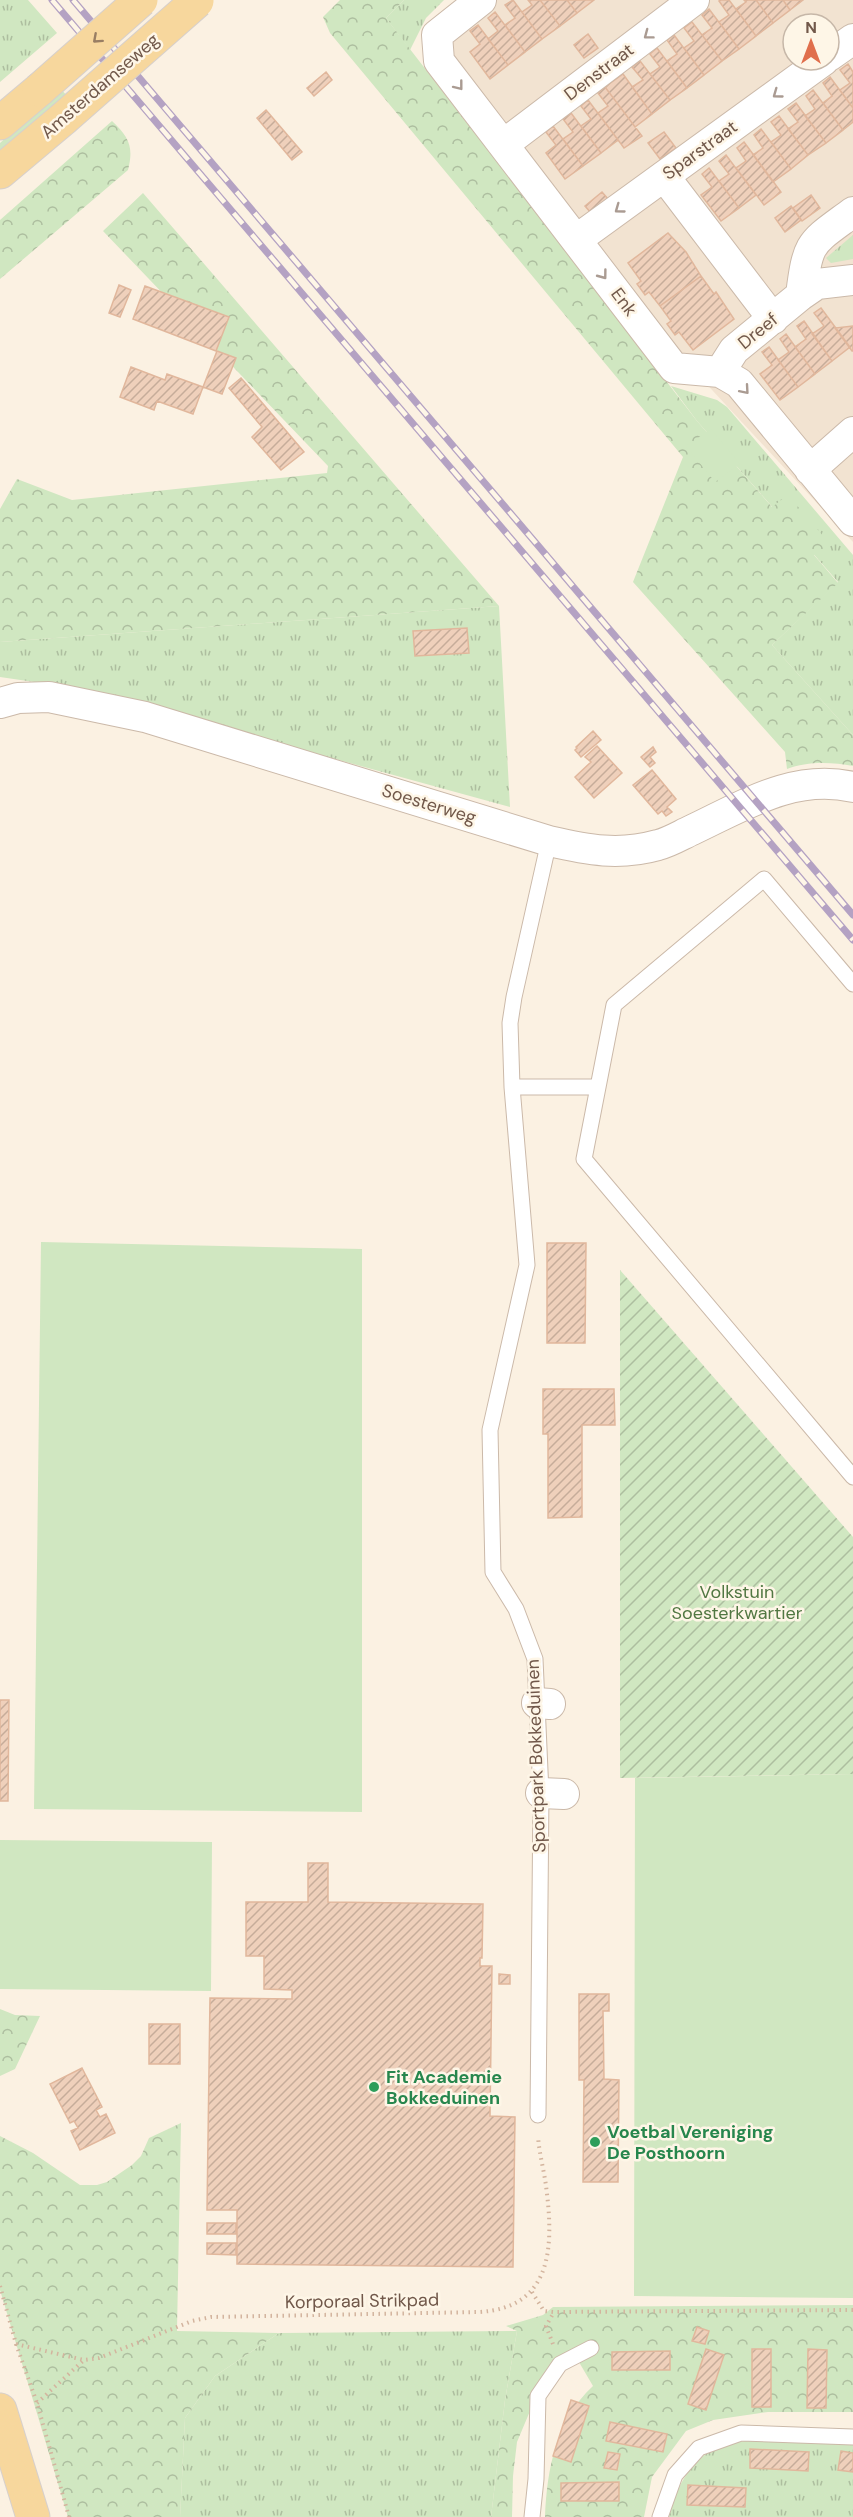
<svg xmlns="http://www.w3.org/2000/svg" width="853" height="2517" font-family="'DM Sans',sans-serif">
<style>
.residential{fill:#f2e3d1;fill-rule:evenodd}
.grass{fill:url(#grass-tufts)}
.forest{fill:url(#forest-crowns)}
.garden{fill:url(#garden-furrows)}
.pitch{fill:#d0e7c1}
.building{fill:url(#building-hatch);stroke:#e1b79c;stroke-width:1.5}
.lines{fill:none;stroke-linecap:round;stroke-linejoin:round}
.lane-casing{stroke:#cbb9a9;stroke-width:17}
.street-casing{stroke:#cbb9a9;stroke-width:32}
.primary-casing{stroke:#d7d0cc;stroke-width:35}
.path{stroke:#d3b49e;stroke-width:4;stroke-dasharray:1.5 4.5;stroke-linecap:butt}
.lane{stroke:#fff;stroke-width:15}
.street{stroke:#fff;stroke-width:30}
.primary{stroke:#f7d79d;stroke-width:33}
.rail-casing{stroke:#b4a2c3;stroke-width:7}
.rail{stroke:#fef6e7;stroke-width:4.5;stroke-dasharray:14;stroke-linecap:butt}
.primary-bridge-casing{stroke:#d7d0cc;stroke-width:35;stroke-linecap:butt}
.primary-bridge{stroke:#f7d79d;stroke-width:33}
.oneway{stroke:#aa9b92}
.oneway2{stroke:#997e63}
.leisure-dot{fill:#2e9e5b;stroke:#fef6e7;stroke-width:2}
.labels{text-anchor:middle;dominant-baseline:central;stroke-width:5;stroke-linejoin:round;paint-order:stroke}
.street-label{font-size:18px;fill:#71584a;stroke:#fef6e7}
.park-label{font-size:18px;fill:#517742;stroke:#fef6e7}
.leisure-label{font-size:18px;font-weight:bold;fill:#27864d;stroke:#fef6e7;text-anchor:start}
</style>
<defs>
<pattern id="grass-tufts" width="24" height="20" patternUnits="userSpaceOnUse" patternTransform="scale(1.5)"><rect width="24" height="20" fill="#d0e7c1"/><path d="M3 7l-1-3M5 7V3M7 7l1-3M15 17l-1-3M17 17v-4M19 17l1-3" fill="none" stroke="#adbe9f"/></pattern>
<pattern id="forest-crowns" width="20" height="18" patternUnits="userSpaceOnUse" patternTransform="scale(1.5)"><rect width="20" height="18" fill="#d0e7c1"/><path d="M2 6a3 3 0 1 1 6 0M12 15a3 3 0 1 1 6 0" fill="none" stroke="#adbe9f"/></pattern>
<pattern id="garden-furrows" width="10" height="10" patternUnits="userSpaceOnUse" patternTransform="scale(1.5)"><rect width="10" height="10" fill="#d0e7c1"/><path d="M-1 1l2-2M0 10L10 0M9 11l2-2" fill="none" stroke="#adbe9f"/></pattern>
<pattern id="building-hatch" width="6" height="6" patternUnits="userSpaceOnUse" patternTransform="scale(1.5)"><rect width="6" height="6" fill="#efd0bb"/><path d="M-1 1l2-2M0 6l6-6M5 7l2-2" fill="none" stroke="#c6ac9a"/></pattern>
</defs>
<rect width="100%" height="100%" fill="#fbf1e2"/>
<path class="residential" d="M479,0h374v542l-153,-165 -269,-339zM793,24h36v36h-36z"/>
<path class="grass" d="M0,0h28l29,33 -57,49z
M404,0h40l-18,18 -16,32 -24,-32z
M61,89l6,7 -67,59v-12z
M853,235v24l-22,4 -5,-5z
M671,386l46,14 10,7 126,148v180l-81,-90 66,-63 -141,-161z
M499,606l11,201 -397,-109 -72,-15 -41,-6v-35z
M517,2331l-12,69 -14,117h-311l5,-99 30,-42 64,-43z
M853,2432v85h-184c6,-25 16,-47 37,-63 24,-19 114,-20 147,-22z"/>
<path class="forest" d="M340,0h64l-18,18 311,403 75,86 16,-12 42,49 -16,11 24,28 -66,62 81,90v31c-21,-4 -46,-5 -66,3l-2,-17 -152,-170 50,-125 -353,-424 -7,-16z
M112,121c17,16 22,26 16,49l-128,109v-59z
M143,193l356,413 -499,36v-133l17,-30 55,21 255,-27 1,-7 -225,-235z
M0,2009l15,6 25,1 -25,53 -15,7z
M181,2123l-4,208 102,2 -64,43 -30,42 -5,99h-112l-68,-227v-154l33,17 47,32h17l10,-3 25,-17 9,-9 8,-18z
M853,2305v107h-85l-55,8 -27,11 -34,46 -8,40h-99c2,-48 11,-97 48,-131l-17,-29 -38,35 -21,50 -4,34 -1,41h-21l14,-117 12,-69 -11,-5 37,-11 10,-8z"/>
<path class="garden" d="M620,1270l233,267v237l-233,4z"/>
<path class="pitch" d="M711,429l29,35 -25,18 -29,-36z
M41,1242l321,7v563l-328,-3z
M853,1774v524l-219,-2 1,-518z
M0,1840l212,2 -1,149 -211,-2z"/>
<path class="building" d="M513,0l29,39 -17,13 -20,-27 10,-7 -10,-13z
M528,0h12l20,26 -18,13 -20,-27 10,-7z
M540,0h27l10,13 -17,13z
M567,0h27l-17,13z
M721,0h8l27,36 -17,13 -20,-27 10,-7 -10,-14z
M744,0h12l17,23 -17,13 -20,-27 10,-7z
M756,0h27l7,10 -17,13z
M783,0h20l-13,10z
M709,9l30,40 -17,12 -20,-26 10,-7 -10,-13z
M495,12l30,40 -17,13 -20,-26 10,-8 -10,-13z
M692,22l30,39 -18,14 -20,-27 10,-7 -10,-13z
M478,25l30,40 -18,14 -20,-27 10,-8 -10,-13z
M588,34l10,14 -14,10 -10,-13z
M674,35l30,40 -17,13 -20,-27 10,-7 -10,-14z
M657,48l30,40 -17,12 -20,-26 10,-7 -10,-13z
M640,61l30,39 -18,14 -20,-27 11,-7 -11,-13z
M848,64l5,8v36l-13,-18 10,-7 -10,-13z
M326,72l6,8 -18,16 -7,-8z
M623,74l29,40 -17,13 -30,-40z
M830,77l23,31v14l-10,8 -20,-27 9,-7 -9,-13z
M605,87l37,49 -18,12 -26,-35 10,-7 -10,-13z
M813,90l30,40 -17,13 -21,-27 10,-7 -9,-13z
M588,100l30,40 -17,13 -20,-27 10,-7 -10,-13z
M796,103l30,40 -18,12 -20,-26 10,-7 -10,-13z
M266,110l36,42 -10,8 -35,-42z
M571,113l30,40 -18,13 -20,-27 10,-7 -10,-13z
M779,116l29,39 -17,14 -20,-27 10,-7 -10,-13z
M553,126l30,40 -18,13 -19,-26 10,-8 -10,-13z
M761,129l30,40 -18,13 -20,-27 10,-7 -9,-13z
M664,132l12,16 -16,11 -12,-16z
M744,142l37,50 -17,13 -28,-37 10,-7 -9,-13z
M726,155l30,40 -17,13 -20,-27 10,-7 -10,-13z
M709,168l30,40 -18,13 -20,-26 11,-8 -10,-13z
M602,192l6,7 -17,14 -6,-7z
M811,195l9,13 -18,13 -9,-13z
M791,206l10,14 -16,12 -10,-14z
M668,233l18,19 15,24 -41,30 -11,-14 -4,3 -8,-11 4,-3 -13,-18z
M701,276l13,18 2,-2 18,27 -41,31 -14,-18 -4,3 -8,-11 4,-3 -11,-15z
M119,285l12,5 -11,27 -11,-4z
M145,286l84,31 -13,34 -83,-32z
M821,308l29,39 -18,14 -20,-27 12,-8 -10,-13z
M804,321l28,40 -17,13 -20,-27 11,-8 -9,-13z
M853,326v25h-1l-17,-23z
M786,334l29,40 -17,13 -20,-27 11,-8 -9,-13z
M769,347l29,40 -18,13 -20,-26 12,-9 -10,-13z
M217,351l19,7 -14,36 -19,-7z
M131,367l34,13 2,-6 36,13 -10,27 -36,-13 -3,9 -34,-13z
M241,378l63,74 -23,18 -29,-33 10,-10 -33,-39z
M467,628l2,25 -54,3 -2,-25z
M593,731l8,9 -20,17 -6,-7 2,-2 -1,-1z
M597,746l25,27 -28,25 -19,-21 16,-15 -6,-5z
M653,747l3,5 -6,5 5,6 -5,4 -9,-10z
M652,770l24,29 -9,8 5,5 -6,4 -4,-5 -4,3 -25,-29z
M547,1243h39l-1,100h-38z
M543,1389h71l1,36h-33v92l-34,1v-84h-5z
M0,1700h9l-1,101h-8z
M308,1863h20v39l155,2 -1,54h-2v8h12l-2,150 25,1 -2,150 -276,-3v-54h-30l3,-212 82,1v-9l-28,-1v-33h-18v-54h62z
M499,1974l11,1v9h-11z
M579,1994h30v17h-6l1,68 15,1 -1,102h-35l1,-102h-5z
M149,2024h31v40h-31z
M82,2068l20,39 -6,3 4,7 6,-3 9,19 -35,17 -9,-19 7,-3 -4,-7 -4,2 -20,-39z
M207,2223h29v11h-29z
M207,2243h29v12l-29,-1z
M697,2327l12,4 -4,13 -13,-3z
M706,2349l18,6 -18,55 -18,-6z
M752,2349h19v58h-19z
M808,2349l19,1 -1,58h-19z
M670,2351v19h-58v-18z
M571,2400l18,6 -18,56 -18,-6z
M610,2422l57,12 -4,18 -57,-11z
M750,2449l59,3 -1,19 -58,-3z
M841,2451l12,2v19l-15,-2z
M608,2452l12,2 -3,16 -13,-2z
M619,2482v19h-58v-18z
M688,2485l58,3 -1,19 -58,-2z"/>
<g class="lines">
<defs>
<path id="lane" d="M853,984l-89,-105 -150,126 -30,154 269,318
M512,1087h86
M538,2115l3,-322 -6,-134 -19,-50 -23,-37 -3,-142 37,-165 -15,-178 -2,-64 4,-26 35,-156
M532,2517l4,-38 2,-83 22,-32 31,-16
M660,2517l15,-42 24,-27 42,-15 112,4"/>
<path id="street" d="M481,0l-44,35 2,26 235,307 46,4 19,11 114,138
M829,56l24,-17
M504,144l190,-144
M664,176l109,143
M576,240l248,-180
M801,295c7,-55 9,-51 52,-83
M720,372l14,-22 67,-55 16,-11 36,-4
M810,470l43,-38
M0,703l18,-5 31,-1 96,20 404,124c39,9 70,15 109,4 12,-3 23,-10 34,-15 51,-24 102,-57 161,-43
M537,1703l13,1
M541,1793l23,1"/>
<path id="primary" d="M0,123l39,-33
M0,172l63,-53
M0,2410l33,107"/>
</defs>
<use href="#lane" class="lane-casing"/>
<use href="#street" class="street-casing"/>
<use href="#primary" class="primary-casing"/>
<path class="path" d="M0,2286l16,58 21,59 32,114
M532,2292l12,19 10,1 299,-2
M16,2344l68,16 15,-2 93,-37 19,-4 268,-5c74,-4 75,-66 67,-126 -2,-16 -7,-33 -8,-50
M553,2344l-7,-18 8,-14
M37,2403l47,-43"/>
<use href="#lane" class="lane"/>
<use href="#street" class="street"/>
<use href="#primary" class="primary"/>
<defs>
<path id="rail" d="M52,0l801,940
M73,0l780,915"/>
</defs>
<use href="#rail" class="rail-casing"/>
<use href="#rail" class="rail"/>
<defs>
<path id="primary-bridge" d="M39,90l102,-90
M63,119l134,-118"/>
</defs>
<use href="#primary-bridge" class="primary-bridge-casing"/>
<use href="#primary-bridge" class="primary-bridge"/>
</g>
<defs><path id="oneway-chevron" d="M-2-3.5L2.5 0L-2 3.5" fill="none" stroke-width="1.6" stroke-linecap="round" stroke-linejoin="round" transform="scale(1.5)"/></defs>
<g class="oneway">
<use href="#oneway-chevron" transform="translate(648 35) rotate(143)"/>
<use href="#oneway-chevron" transform="translate(459 86) rotate(52)"/>
<use href="#oneway-chevron" transform="translate(777 94) rotate(144)"/>
<use href="#oneway-chevron" transform="translate(619 209) rotate(144)"/>
<use href="#oneway-chevron" transform="translate(603 275) rotate(53)"/>
<use href="#oneway-chevron" transform="translate(745 390) rotate(49)"/>
</g>
<use class="oneway2" href="#oneway-chevron" transform="translate(97 39) rotate(138)"/>
<g class="leisure-dot">
<circle cx="374" cy="2087" r="6"/>
<circle cx="595" cy="2142" r="6"/>
</g>
<g class="labels">
<g class="street-label">
<text transform="translate(599 72) rotate(-37)">Denstraat</text>
<text transform="translate(100 86) rotate(-41)">Amsterdamseweg</text>
<text transform="translate(700 150) rotate(-36)">Sparstraat</text>
<text transform="translate(624 302) rotate(53)">Enk</text>
<text transform="translate(758 331) rotate(-39)">Dreef</text>
<text transform="translate(429 804) rotate(17)">Soesterweg</text>
<text transform="translate(536 1756) rotate(-92)">Sportpark Bokkeduinen</text>
<text transform="translate(362 2301) rotate(-1)">Korporaal Strikpad</text>
</g>
<g class="park-label">
<text x="737" y="1592">Volkstuin<tspan x="737" dy="21">Soesterkwartier</tspan></text>
</g>
<g class="leisure-label">
<text x="386" y="2077">Fit Academie<tspan x="386" dy="21">Bokkeduinen</tspan></text>
<text x="607" y="2132">Voetbal Vereniging<tspan x="607" dy="21">De Posthoorn</tspan></text>
</g>
</g>
<g transform="translate(811 42)"><circle r="28" fill="#fef6e7" stroke="#c6b7a8" stroke-width="1.5"/>
<path d="M0-4.5L10 22L0 15L-10 22Z" fill="#e06f4c"/>
<text y="-9" font-size="16" font-weight="bold" text-anchor="middle" fill="#71584a">N</text>
</g>
</svg>
